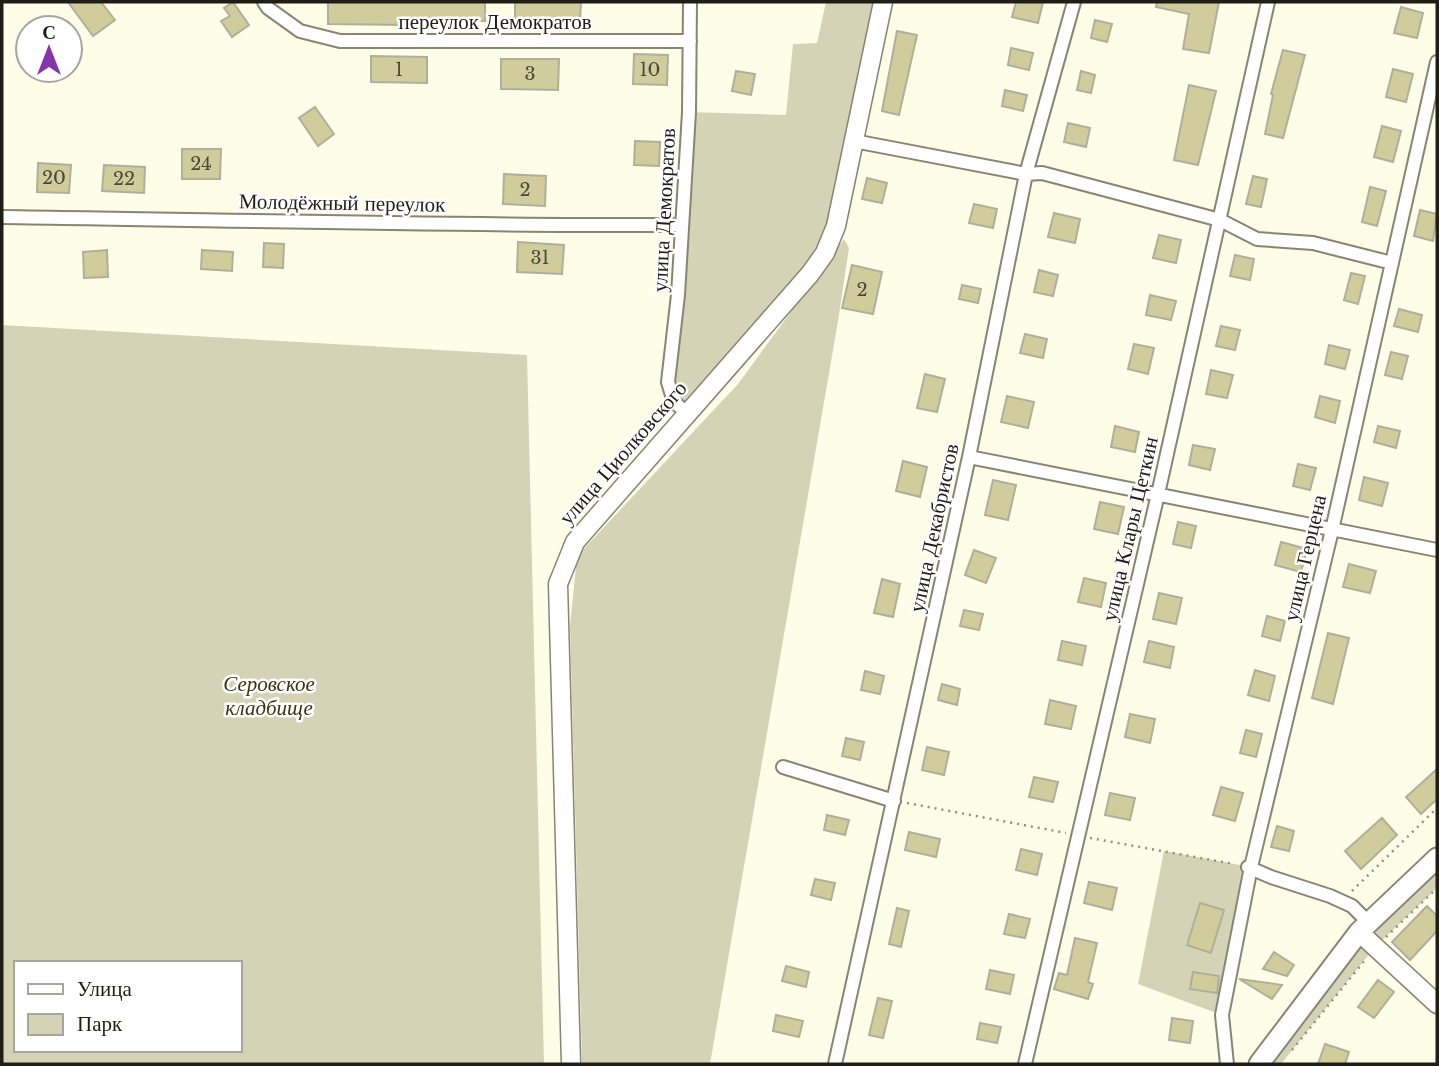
<svg xmlns="http://www.w3.org/2000/svg" width="1439" height="1066" font-family="'Libre Baskerville',serif">
<style>
.green{fill:#d5d3b6;fill-rule:evenodd}
.building{fill:#d0cc9c;stroke:#b0af9c;stroke-width:2}
.lines{fill:none;stroke-linecap:round;stroke-linejoin:round}
.street-casing{stroke:#878573;stroke-width:16}
.secondary-casing{stroke:#878573;stroke-width:21}
.primary-casing{stroke:#878573;stroke-width:23}
.path{stroke:#929182;stroke-width:2.5;stroke-dasharray:2 5;stroke-linecap:butt}
.street{stroke:#fff;stroke-width:12}
.secondary{stroke:#fff;stroke-width:18}
.primary{stroke:#fff;stroke-width:19}
.labels{text-anchor:middle;dominant-baseline:central;stroke-width:5;stroke-linejoin:round;paint-order:stroke}
.number-label{font-size:18px;fill:#4a4938}
.street-label{font-size:21px;fill:#1e1d16;stroke:#fff}
.park-label{font-size:21px;font-style:italic;fill:#37330d;stroke:#fff}
</style>
<rect width="100%" height="100%" fill="#fefde8"/>
<path class="green" d="M826,2h57l-58,251 -138,160 -13,-11 -1,-50 16,-240 97,3 7,-71 24,-1z
M844,239l5,9 -11,73 -128,743h-128l-12,-438 7,-70 161,-172z
M2,325l525,30 17,709h-542zM16,963h224v87h-224z
M1164,851l87,16 -29,148 -84,-31z
M1437,858v30l-62,59 -94,117h-22l100,-132z"/>
<path class="building" d="M68,2h33l14,18 -22,16z
M233,2l16,23 -17,12 -11,-16 9,-5 -6,-8z
M328,2h157v19l-77,-1 -1,5 -79,-1z
M515,2h66l-1,21 -65,-1z
M1016,2h27l-5,21 -26,-6z
M1157,2h62l-10,51 -26,-4 6,-35 -33,-7z
M1401,7l22,6 -6,25 -23,-5z
M1095,20l17,4 -5,18 -16,-4z
M897,31l20,4 -18,80 -17,-4z
M1011,48l22,5 -4,17 -21,-5z
M1283,50l22,5 -22,83 -18,-4 8,-39 -2,-1z
M634,54l34,1 -1,30 -34,-1z
M371,56l56,1v26l-56,-1z
M501,59h58l-1,31 -57,-1z
M1393,69l20,5 -7,28 -20,-5z
M736,71l19,3 -4,21 -19,-4z
M1081,71l14,4 -4,18 -14,-3z
M1189,85l27,6 -18,74 -24,-5z
M1005,90l22,5 -4,16 -21,-5z
M315,107l19,27 -16,12 -19,-28z
M1068,123l22,5 -4,19 -22,-5z
M1382,126l19,5 -8,31 -19,-5z
M635,141l25,1 -1,24 -25,-1z
M182,149h39l-1,30h-38z
M38,163l33,2 -2,28 -32,-1z
M104,165l41,2 -1,26 -42,-2z
M504,174l42,2 -1,30 -42,-2z
M1253,176l14,3 -6,28 -15,-3z
M867,178l20,5 -5,20 -20,-4z
M1370,187l16,4 -9,35 -15,-4z
M974,204l23,5 -4,19 -24,-5z
M1420,210l17,4 -4,27 -19,-5z
M1054,213l26,6 -5,24 -27,-6z
M1159,235l22,5 -5,23 -23,-5z
M518,242l46,3 -2,29 -45,-2z
M264,243l20,1 -1,24 -20,-1z
M107,250l1,27 -24,1 -1,-26z
M202,250l31,2 -1,19 -31,-2z
M1235,255l19,4 -4,21 -20,-4z
M852,265l30,7 -9,42 -31,-6z
M1039,270l19,5 -5,21 -19,-4z
M1351,273l14,3 -7,28 -14,-4z
M962,285l19,4 -3,14 -19,-4z
M1150,295l26,6 -5,19 -25,-5z
M1399,309l23,6 -4,17 -24,-6z
M1221,326l19,4 -5,20 -19,-4z
M1025,334l22,5 -4,19 -23,-5z
M1134,344l20,4 -6,26 -20,-5z
M1329,345l21,5 -5,19 -20,-5z
M1391,352l17,4 -6,23 -17,-4z
M1211,370l22,5 -6,23 -21,-4z
M925,374l20,5 -8,33 -20,-4z
M1007,396l27,6 -6,26 -27,-6z
M1320,396l20,5 -5,22 -20,-6z
M1115,426l24,6 -4,20 -24,-5z
M1378,426l22,5 -4,17 -22,-6z
M1193,445l22,4 -5,21 -21,-5z
M903,461l24,6 -7,30 -24,-6z
M1298,464l18,4 -6,22 -17,-4z
M1364,477l24,6 -6,23 -23,-6z
M993,480l23,5 -8,35 -23,-5z
M1100,502l24,5 -6,27 -24,-5z
M1178,522l18,4 -5,22 -18,-4z
M1281,542l26,7 -6,23 -26,-7z
M974,550l22,8 -10,25 -21,-8z
M1349,564l27,7 -6,22 -27,-6z
M1084,578l22,5 -5,24 -23,-5z
M882,579l18,5 -7,33 -19,-4z
M1159,593l23,5 -6,26 -23,-5z
M964,610l19,4 -4,16 -19,-4z
M1267,616l18,5 -5,20 -18,-5z
M1328,633l21,5 -16,66 -21,-6z
M1062,641l24,5 -4,19 -24,-5z
M1149,641l25,6 -4,21 -26,-6z
M1255,670l20,6 -6,25 -21,-6z
M865,671l19,5 -4,18 -19,-4z
M942,684l18,5 -3,16 -19,-5z
M1050,700l26,6 -5,23 -26,-5z
M1130,714l25,5 -5,24 -25,-6z
M1246,730l16,4 -6,23 -16,-4z
M846,738l18,4 -4,18 -18,-4z
M927,747l22,5 -5,23 -22,-5z
M1437,769v30l-16,15 -15,-17z
M1034,777l24,5 -5,20 -24,-5z
M1221,787l22,6 -8,28 -22,-6z
M1110,793l25,5 -5,22 -25,-5z
M827,815l22,5 -4,15 -21,-5z
M1382,818l15,17 -36,34 -16,-18z
M1277,826l17,5 -5,20 -18,-4z
M909,832l31,7 -4,18 -31,-7z
M1021,849l21,5 -5,21 -21,-5z
M815,879l20,4 -4,17 -20,-5z
M1089,882l28,6 -5,22 -28,-7z
M1200,903l24,7 -13,43 -24,-8z
M1427,906l10,10v15l-27,29 -18,-18z
M897,908l12,3 -8,36 -12,-3z
M1009,914l21,5 -5,19 -21,-4z
M1075,938l22,5 -9,39 5,2 -5,15 -34,-10 5,-16 8,2z
M1274,952l20,13 -7,11 -24,-7z
M786,966l23,6 -3,15 -24,-6z
M990,970l24,5 -4,19 -24,-5z
M1193,972l26,4 -2,17 -27,-4z
M1239,979l43,6 -10,14z
M1378,980l16,12 -20,26 -16,-11z
M878,998l14,3 -9,37 -14,-3z
M776,1015l27,6 -4,16 -26,-6z
M1172,1018l21,3 -3,22 -21,-3z
M980,1023l21,4 -4,16 -20,-4z
M1325,1044l24,8 -4,12h-27z"/>
<g class="lines">
<defs>
<path id="street" d="M264,2l4,6 32,23 40,10h350
M854,141l172,33 16,-1 178,47 37,19 56,4 79,20
M2,217c226,3 452,9 679,8
M687,413l-13,-11 -6,-20 10,-87 11,-183 1,-110
M969,457l468,93
M783,767l111,34
M1248,867l23,10 59,19 22,10 16,16
M835,1064l134,-607 57,-283 48,-172
M1025,1064l133,-570 110,-492
M1227,1064l-5,-49 29,-148 81,-337 105,-468"/>
<path id="secondary" d="M1359,932l78,72
M571,1064l-13,-480 17,-42 235,-268 15,-21 11,-27 47,-224"/>
<path id="primary" d="M1259,1064l100,-132 78,-74"/>
</defs>
<use href="#street" class="street-casing"/>
<use href="#secondary" class="secondary-casing"/>
<use href="#primary" class="primary-casing"/>
<path class="path" d="M907,803l159,30
M1090,838l144,26
M1352,891l85,-83
M1386,937l51,-49
M1292,1050l73,-90"/>
<use href="#street" class="street"/>
<use href="#secondary" class="secondary"/>
<use href="#primary" class="primary"/>
</g>
<g class="labels">
<g class="number-label">
<text x="399" y="70">1</text>
<text x="650" y="70">10</text>
<text x="530" y="74">3</text>
<text x="201" y="164">24</text>
<text x="54" y="178">20</text>
<text x="124" y="179">22</text>
<text x="525" y="190">2</text>
<text x="540" y="258">31</text>
<text x="862" y="290">2</text>
</g>
<g class="street-label">
<text x="495" y="22">переулок Демократов</text>
<text transform="translate(342 203) rotate(1)">Молодёжный переулок</text>
<text transform="translate(664 210) rotate(-87)">улица Демократов</text>
<text transform="translate(623 453) rotate(-49)">улица Циолковского</text>
<text transform="translate(934 528) rotate(-78)">улица Декабристов</text>
<text transform="translate(1130 529) rotate(-77)">улица Клары Цеткин</text>
<text transform="translate(1305 558) rotate(-77)">улица Герцена</text>
</g>
<g class="park-label">
<text x="269" y="684">Серовское<tspan x="269" dy="24">кладбище</tspan></text>
</g>
</g>
<rect width="1439" height="1066" fill="none" stroke="#1e1d16" stroke-width="7"/>
<rect x="14" y="961" width="228" height="91" fill="#ffffff" stroke="#a5a5a2" stroke-width="2"/>
<rect x="28" y="984" width="35" height="10" fill="#ffffff" stroke="#a5a5a2" stroke-width="2"/>
<text x="77" y="996" font-size="21" fill="#1e1d16">Улица</text>
<rect x="28" y="1014" width="35" height="21" fill="#d5d3b6" stroke="#a5a5a2" stroke-width="2"/>
<text x="77" y="1031" font-size="21" fill="#1e1d16">Парк</text>
<g transform="translate(49 49)"><circle r="33" fill="#ffffff" stroke="#a5a5a2" stroke-width="2"/>
<path d="M0-5L12 26L0 18L-12 26Z" fill="#8436a7"/>
<text y="-10" font-size="19" font-weight="bold" text-anchor="middle" fill="#1e1d16">С</text>
</g>
</svg>
